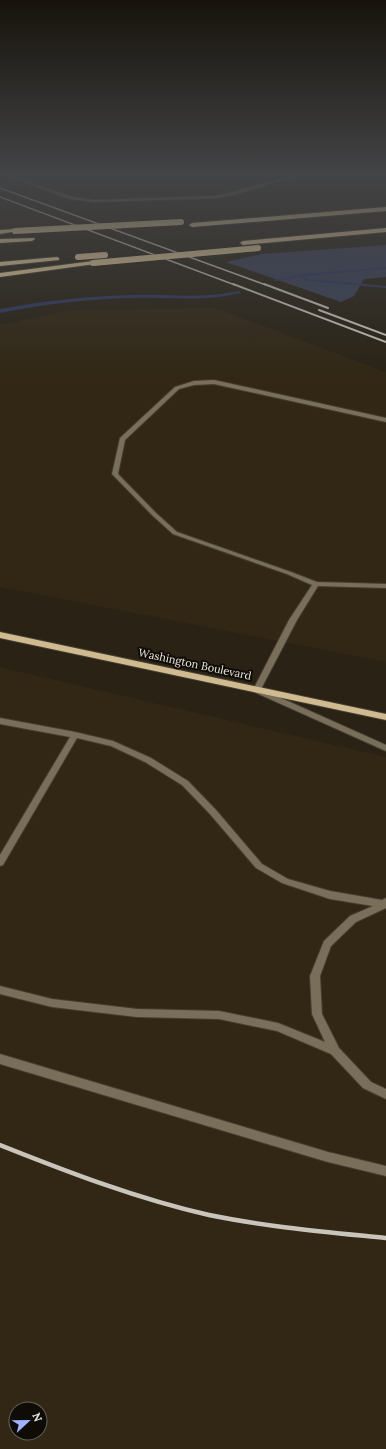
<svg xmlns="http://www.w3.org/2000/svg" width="386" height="1449" font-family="Lora,serif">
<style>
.built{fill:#312714;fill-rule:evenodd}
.green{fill:#3b425b}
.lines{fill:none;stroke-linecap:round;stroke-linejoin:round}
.stream{fill:#303962;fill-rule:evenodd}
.lane-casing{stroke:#443e31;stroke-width:2}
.street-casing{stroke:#443e31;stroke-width:2}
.primary-casing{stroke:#443e31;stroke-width:2}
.highway-casing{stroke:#443e31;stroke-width:2}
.lane{fill:#796e5a;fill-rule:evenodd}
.street{fill:#796e5a;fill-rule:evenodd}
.primary{fill:#d0ba90;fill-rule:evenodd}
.highway{fill:#f3d8a5;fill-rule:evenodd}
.rail-far2{stroke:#cac5bc;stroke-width:1.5}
.rail-far1{stroke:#cac5bc;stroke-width:2}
.rail{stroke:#cac5bc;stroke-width:4.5}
.highway-bridge-casing{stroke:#443e31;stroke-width:6;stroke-linecap:butt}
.highway-bridge{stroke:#f3d8a5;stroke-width:6}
.labels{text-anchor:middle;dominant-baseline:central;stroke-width:4;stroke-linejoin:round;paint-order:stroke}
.street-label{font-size:11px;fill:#ece7df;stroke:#0f0c07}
</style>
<rect width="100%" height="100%" fill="#292215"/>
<path class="built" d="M215,308l171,64v290l-386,-75v-262l72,-15z
M0,667l386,90v692h-386zM16,1409h24v24h-24z"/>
<path class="green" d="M386,245v32l-22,2 -10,17 -13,6 -115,-40 36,-8z"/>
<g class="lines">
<path class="stream" d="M386,267v2l-80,7 1,3 79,7v2l-80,-7 -5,-4 -26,4 -2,-1 29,-6z
M238,291h2v2c-35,9 -71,4 -107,5 -45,1 -89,6 -133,15v-4c44,-8 89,-13 134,-14 35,-1 70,4 104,-4z"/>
<defs>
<path id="lane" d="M214,380l172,38v4l-172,-38 -20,1 -15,4 -54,51 -7,34 38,39 21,19 114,40 26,10 69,2v4l-68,-2 -21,34 -36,69 125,56v6l-132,-59 -1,-2 36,-70 23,-35 -25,-11 -114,-40 -21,-19 -40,-41 8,-36 55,-51 19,-6z
M0,718l75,14 38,9 38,17 37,23 28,29 46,54 26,15 42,12 52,9 4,-2v10l-30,14 -25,24 -11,30 2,38 17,34 32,34 15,7v10l-23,-11 -32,-34 -54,-23 -58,-12 -82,-2 -85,-10 -52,-13v-8l52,13 85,10 82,2 59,12 47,19 -13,-28 -2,-38 14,-35 26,-25 23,-10 -43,-7 -48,-16 -26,-15 -46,-54 -28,-29 -37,-23 -34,-16 -34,-8 -74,127 -3,1v-11l70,-118 -70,-13z
M0,1054l328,98 58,14v10l-58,-14 -328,-98z"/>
<path id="street" d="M4,175h5l63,22 22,3 123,-4 78,-21h6l-68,20 -16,3 -123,4 -24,-3z"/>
<path id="primary" d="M0,632l386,82v6l-386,-82z"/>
<path id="highway" d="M386,207v4l-194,16 -3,-2 3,-2z
M386,228v4l-143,13 -3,-2 3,-2z
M0,230l15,-1 3,2 -18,3z
M34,238l1,1 -3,2 -32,2v-4z
M57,257l2,1v2l-59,6v-4z
M93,261l2,1v2l-95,13v-4z"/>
</defs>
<use href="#lane" class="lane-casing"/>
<use href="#street" class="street-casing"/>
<use href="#primary" class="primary-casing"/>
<use href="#highway" class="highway-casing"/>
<use href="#lane" class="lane"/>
<use href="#street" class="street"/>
<use href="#primary" class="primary"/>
<use href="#highway" class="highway"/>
<path class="rail-far2" d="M0,188l266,97
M0,197l235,88"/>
<path class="rail-far1" d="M233,284l153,58
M264,284l64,24
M319,310l67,25"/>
<path class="rail" d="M0,1145c68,27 138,54 209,70 59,12 118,17 177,23"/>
<defs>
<path id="highway-bridge" d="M15,231l166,-9
M78,257l27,-2
M93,263l165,-15"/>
</defs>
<use href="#highway-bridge" class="highway-bridge-casing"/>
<use href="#highway-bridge" class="highway-bridge"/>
</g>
<linearGradient id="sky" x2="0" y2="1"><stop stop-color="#17130c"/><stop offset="0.46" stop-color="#434446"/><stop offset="1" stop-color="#434446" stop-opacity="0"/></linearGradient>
<rect width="386" height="378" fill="url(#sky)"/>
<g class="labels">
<g class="street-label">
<text transform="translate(195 664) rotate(12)">Washington Boulevard</text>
</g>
</g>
<g transform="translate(28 1421) rotate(68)"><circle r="19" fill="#0f0c07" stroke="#67645d"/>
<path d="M0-3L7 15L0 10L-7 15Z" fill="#a1b3fd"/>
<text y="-6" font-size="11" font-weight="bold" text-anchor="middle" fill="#ece7df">N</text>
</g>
</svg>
